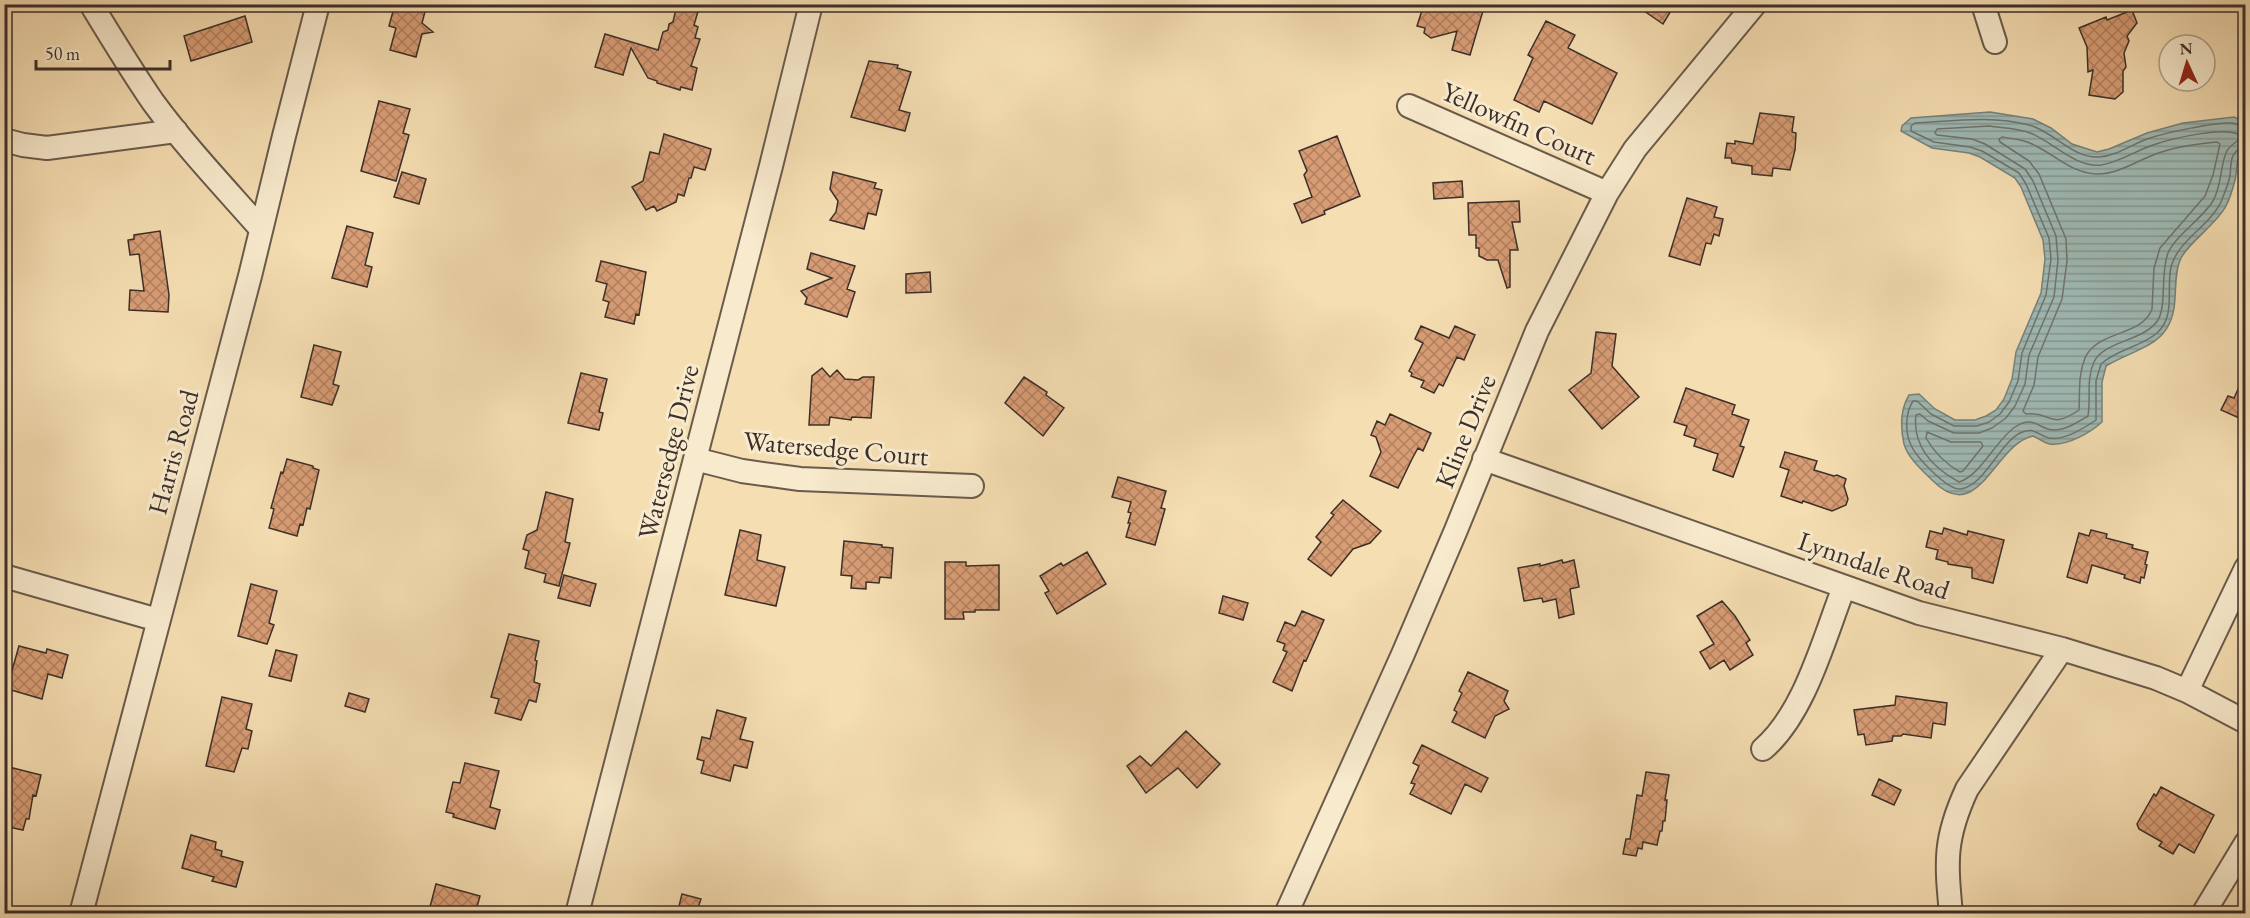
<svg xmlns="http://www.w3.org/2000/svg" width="2250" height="918" font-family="'EB Garamond',serif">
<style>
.water{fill:url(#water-rules);stroke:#77827d;stroke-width:1.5}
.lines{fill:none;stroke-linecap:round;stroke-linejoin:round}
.shore{stroke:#6e7470;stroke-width:1.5}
.building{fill:url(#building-cross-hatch);stroke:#3c2f2a;stroke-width:1.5}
.minor-casing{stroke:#6a5b4c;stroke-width:26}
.minor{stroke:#f8eacd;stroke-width:22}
.labels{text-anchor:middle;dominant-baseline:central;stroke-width:6;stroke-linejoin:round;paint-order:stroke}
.street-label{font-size:27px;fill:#3c2f2a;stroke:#f8eacd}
</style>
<defs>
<pattern id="water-rules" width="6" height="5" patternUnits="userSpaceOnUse" patternTransform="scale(1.5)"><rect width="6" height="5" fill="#9fbab5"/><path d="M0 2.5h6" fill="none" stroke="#839893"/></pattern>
<pattern id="building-cross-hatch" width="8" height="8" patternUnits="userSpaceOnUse" patternTransform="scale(1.5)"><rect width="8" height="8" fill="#d99d75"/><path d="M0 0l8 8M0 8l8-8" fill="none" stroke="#b18060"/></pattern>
</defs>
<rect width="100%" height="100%" fill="#f5deb2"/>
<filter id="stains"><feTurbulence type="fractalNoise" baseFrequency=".00333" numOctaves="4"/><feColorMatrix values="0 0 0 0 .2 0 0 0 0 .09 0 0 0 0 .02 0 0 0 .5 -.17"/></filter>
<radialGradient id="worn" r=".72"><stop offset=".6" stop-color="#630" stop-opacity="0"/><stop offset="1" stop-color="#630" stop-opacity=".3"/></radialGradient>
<path class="water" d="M1990,112l43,7 18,9 21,16 25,8 12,-3 38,-16 36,-10 51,-6 11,5v29c-2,2 -5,4 -6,6 -3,6 -2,16 -4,23 -2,8 -5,18 -9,26 -11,20 -36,35 -45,52 -6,12 -5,27 -6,40 -2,48 -35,48 -69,68l-4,16v40c-12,11 -35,24 -52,22 -6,-1 -12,-6 -17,-8 -39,8 -54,92 -101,44 -10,-10 -24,-22 -28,-36 -4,-18 -4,-34 5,-49l10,-1 16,15 20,11h20l11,-4 10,-6 8,-11 8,-20 4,-27 25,-59 4,-34 -2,-19 -22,-53 -6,-9 -35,-21 -11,-4 -37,-5 -31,-17 1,-5 9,-8z"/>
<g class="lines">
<path class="shore" d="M1989,126c13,2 29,2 41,7 22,8 45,35 71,32 19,-3 34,-14 52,-20 17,-6 77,-21 89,-8 -5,5 -13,8 -16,16 -6,14 -4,32 -13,48 -11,18 -38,35 -45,52 -8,21 -1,51 -10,67 -13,21 -55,21 -64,42 -8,17 -3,36 -6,54 -10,6 -22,14 -34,14 -15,0 -20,-16 -39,-3 -19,13 -35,49 -56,55 -26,-14 -47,-36 -43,-67l4,-1 8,7 26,12h25l13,-5 14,-10 9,-12 10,-22 4,-29 25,-58 4,-37 -2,-24 -23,-55 -8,-12 -40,-25 -13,-5 -35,-4 -2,-2 2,-4z
M2246,127c-5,0 -9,-3 -14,-4 -17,-1 -68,10 -85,16 -16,6 -31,17 -48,18 -26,2 -46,-26 -70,-32 -37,-10 -76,-4 -114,-2l-4,3v5l23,11 36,5 12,4 37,22 7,11 23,54 2,21 -5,36 -24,58 -4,28 -9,21 -9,12 -11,8 -12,4h-23l-23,-12 -14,-13h-4c-8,12 -8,32 -2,44 5,12 37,46 50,44 23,-3 38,-45 59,-56 13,-7 18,2 29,5 15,3 35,-10 47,-18v-39l5,-17c16,-15 40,-17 56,-31 19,-17 9,-44 14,-66 7,-27 38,-40 50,-65 3,-8 7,-17 9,-26 1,-7 0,-17 4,-22 3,-5 7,-6 12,-7
M2002,137c13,2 24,3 36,10 19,10 35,26 58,27 20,1 39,-12 57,-19 20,-8 42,-11 64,-13l3,2 -7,31 -8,21 -45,52 -6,20 -2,41c-10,28 -55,21 -67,49 -7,17 -5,34 -6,52 -31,21 -26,1 -53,4l-3,-3 11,-26 4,-28 24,-58 5,-38 -1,-22 -27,-65 -10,-13 -29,-19 -1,-3z
M1927,432l24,10h30l2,4 -20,25 -3,1c-14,-8 -26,-20 -34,-34z"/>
</g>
<path class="building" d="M395,4h32l-5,19 11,9 -11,2 -6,23 -26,-7 6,-22 -7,-2z
M677,4l22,4 -5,17 4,2 -3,11 5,1 -9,27 6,2 -5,22 -11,-3 -1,3 -23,-7v-2l-9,-3 -17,-30 -8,27 -28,-8 10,-33 53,16 5,-18 5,-2 1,-6 4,-2z
M1424,4h61l-15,51 -18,-5 5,-19 -26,7 -7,-5 1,-5 -8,-2z
M1634,4h41l-12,20z
M2132,10l5,13 -10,13 2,5 -5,12 2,14 -3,4v21l-8,7 -26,-4 4,-25 -5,2 -1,-25 -8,-19 27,-11 1,3z
M245,16l7,26 -61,19 -7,-25z
M1546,21l29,14 -7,13 49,25 -25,51 -48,-23 -5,11 -25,-12 19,-42 -5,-3z
M869,61l29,4 -1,3 14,4 -12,38 11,3 -5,18 -54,-14z
M379,101l31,8 -7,24 6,2 -13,46 -35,-10z
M1760,113l34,4 -2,15 4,1 -1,17 -5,20 -17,-2 -1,8 -20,-2v-8l-20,-3 -1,-5h-6l2,-15 8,1v-3l18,3z
M664,134l47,15 -1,5 -5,16 -11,-3 -3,11h-2l-5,18 -6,-2 -2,8 -19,9 -3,-5 -8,4 -14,-23 11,-6 7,-29 9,2z
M1337,136l23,60 -36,15 1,3 -23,9 -8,-19 18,-7 -8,-22 3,-4 -8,-20z
M402,172l24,7 -7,25 -25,-7z
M833,172l43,11 -2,5 8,2 -6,25 -8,-2 -4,16 -34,-9 6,-8 2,-11 -8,-12z
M1462,181l1,16 -29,2 -1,-16z
M1687,198l30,9 -3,10 9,2 -4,17 -5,-2 -3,10 -5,-1 -6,22 -31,-9z
M1519,201l1,21h-8l6,28h-8v37l-3,1 -9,-28h-11l-8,-4v-8h-3v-13h-7l-1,-32z
M347,226l26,7 -8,32 7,2 -5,20 -35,-9z
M160,231l9,64 -1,17 -39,-2 1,-20 14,1 -5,-37 -9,1 -2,-15 6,-1v-4z
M811,253l44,13 -8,23 8,3 -8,25 -42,-13 2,-6 -6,-7 31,-13 -25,-9z
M601,261l45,11 -7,43 -3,-1 -2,10 -29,-7 4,-15 -6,-2 4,-16 -11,-3z
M930,272l1,20 -25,1v-19z
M1421,326l28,12 6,-12 20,9 -11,25 -7,-3 -14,29 -4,-2 -5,9 -13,-6 3,-6 -13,-5 1,-3 -3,-2 14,-28 -8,-4z
M1596,332l20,2 -4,32 27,31 -37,32 -33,-39 22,-17z
M314,345l27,7 -8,32 6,2 -7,19 -31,-8z
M822,368l8,9 7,-7 8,9 13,1 5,-3h11l-3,41 -19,-1 -1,3 -21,-3 -1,8h-20l3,-49z
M2246,372v49l-25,-11 7,-14 6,2z
M581,373l26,6 -8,33 4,1 -4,17 -31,-7z
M1024,377l23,15 -1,3 18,13 -21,28 -38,-33z
M1686,388l49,17 -3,9 17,6 -9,26 4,1 -11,30 -20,-7 5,-16 -24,-8 2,-7 -12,-4 3,-9 -13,-4z
M1390,414l41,19 -8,18 -5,-3 -6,11 -14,29 -28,-12 11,-24 -5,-15 -5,-2 6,-14 8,4z
M1785,452l32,9 -3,9 20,6 3,-1 9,4 -2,7 4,13 -2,6 -14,6 -29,-10 -1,2 -21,-7 8,-26 -9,-3z
M287,459l26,7v2l6,2 -9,39 -3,-1 -4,17 -3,-1 -3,12 -28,-8 5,-19 -3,-1 10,-36 2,1z
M1118,477l48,14 -5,17 4,1 -10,36 -29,-8 4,-14h-2l3,-10 -3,-1 3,-10 -19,-5z
M546,492l27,7 -8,43 5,1 -11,43 -15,-4 2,-8 -21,-6 4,-17 -6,-2 4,-14 10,-5z
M1343,500l38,31 -11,12 -17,6 -22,27 -23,-17 13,-17 -5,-5 18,-22 -3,-2z
M1944,528l23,7 1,-4 36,9 -11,43 -21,-5v-10l-24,-4v-2l-12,-3 2,-9 -12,-3 4,-16 12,3z
M740,530l21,5 -4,25 28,7 -9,39 -51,-11z
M2091,530l16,4 -1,4 27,7 -1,3 16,4 -3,12 2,1 -3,13 -3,-1 -1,6 -16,-5 1,-3 -33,-10 -5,18 -20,-6 12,-44 10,3z
M844,541l38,4v2l11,1 -2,30 -11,-1 -1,6 -13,-1v7l-15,-1 1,-12 -11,-1z
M1087,552l19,32 -49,30 -12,-21 4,-2 -9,-15 21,-13 2,3z
M1562,560l1,3 11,-3 5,27 -9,2 4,25 -15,4 -3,-19 -13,3 -1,-4 -18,3 -6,-33 22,-4v2z
M945,562h21v4l33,-1v45h-24v2h-12l1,7h-19z
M564,575l32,9 -6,22 -32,-8z
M251,584l26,7 -8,32 5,2 -7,19 -29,-8z
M1223,596l25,7 -5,17 -24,-7z
M1722,601l13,15 15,24 -4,3 7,12 -23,15 -6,-10 -14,9 -10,-17 14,-8 -17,-28z
M1302,611l22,9 -18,41 -2,-1 -12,31 -19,-9 14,-30 -4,-2 2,-6 -8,-3 8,-19 10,4z
M509,634l30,7 -4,19 2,1 -3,21 6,2 -4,18 -7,-2 -8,20 -26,-7 4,-14 -8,-2z
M19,646l27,7 1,-4 21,6 -6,23 -14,-4 -6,25 -38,-11v-16l7,2z
M276,650l21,5 -6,26 -22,-5z
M1468,672l40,19 -4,10 5,8 -14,7 -10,22 -33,-16 5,-10 -3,-2 8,-17 -3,-2z
M349,693l20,6 -4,13 -20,-6z
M1896,696l51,7 -2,22 -12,-2 -2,15 -28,-4 -2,2h-8l-1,5 -26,4 -2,-11 -6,1 -4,-25 41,-5z
M222,697l30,7 -6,25 6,2 -4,18 -6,-1 -8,24 -28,-6z
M717,710l29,8 -6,21 13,3 -6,26 -13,-3 -4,16 -29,-8 3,-12 -7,-2 5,-22 8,2z
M1186,731l34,33 -23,24 -19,-20 -32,25 -19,-27 13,-10 11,10z
M1422,745l66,33 -7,14 -16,-8 -14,30 -41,-20 5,-10 -4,-1 8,-17 -6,-3z
M465,763l34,8 -9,36 10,3 -5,19 -42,-12 1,-3 -8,-2 7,-30 7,1z
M9,767l32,8 -5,21 -3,-1 -4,24h-3l-3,11 -19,-4v-42z
M1646,772l23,3 -4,25h2l-2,21h-2l-1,10h-2l-3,14 -14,-3 -1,7 -4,-1 -2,8 -13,-2 3,-15h4l7,-44 5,1z
M1879,779l22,11 -7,15 -22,-10z
M2161,787l53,28 -20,38 -15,-9 -6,10 -14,-8 3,-4 -23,-13 -2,-5 17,-30 2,2z
M191,835l25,7 -1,7 7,2 -1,5 22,6 -7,25 -24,-6 2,-4 -32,-9z
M436,884l44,12 -5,18h-34v-4l-11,-3z
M682,894l19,5 -5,15h-19z"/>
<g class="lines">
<defs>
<path id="minor" d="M91,4c20,33 40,66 62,98 33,45 71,85 108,127
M1983,4l12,38
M1409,106l198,87
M4,140l19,5 24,3 129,-17
M695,459l47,12 58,8 172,7
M1484,459l435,154 143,36 94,29 31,13 59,31
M4,576l154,44
M2187,691l59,-123
M1763,749c42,-36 61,-111 81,-162
M81,914l169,-638 34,-140 34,-132
M577,914l194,-748 40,-162
M1286,914l117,-260 53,-124 81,-199 70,-138 28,-44 120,-145
M1951,914c-5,-53 -7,-75 16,-125l95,-140
M2203,914l43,-71"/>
</defs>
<use href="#minor" class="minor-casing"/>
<use href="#minor" class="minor"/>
</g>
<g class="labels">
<g class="street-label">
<text transform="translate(1519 123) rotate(24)">Yellowfin Court</text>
<text transform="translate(1465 431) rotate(-68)">Kline Drive</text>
<text transform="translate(836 448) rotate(5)">Watersedge Court</text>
<text transform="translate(173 452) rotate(-75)">Harris Road</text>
<text transform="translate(668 452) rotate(-76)">Watersedge Drive</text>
<text transform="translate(1874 565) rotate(19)">Lynndale Road</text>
</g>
</g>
<rect width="2250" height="918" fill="none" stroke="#f5deb2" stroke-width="24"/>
<rect x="6" y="6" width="2238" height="906" fill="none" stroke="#3c2f2a" stroke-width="3"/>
<rect x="12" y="12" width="2226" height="894" fill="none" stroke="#3c2f2a" stroke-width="1.5"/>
<g transform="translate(2187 63) rotate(356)"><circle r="28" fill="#f8eacd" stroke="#ad9f8c" stroke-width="1.5"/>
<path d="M0-4.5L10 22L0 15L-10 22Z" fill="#8f2418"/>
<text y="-9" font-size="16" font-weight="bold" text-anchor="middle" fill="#3c2f2a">N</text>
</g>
<path d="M36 60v9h134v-9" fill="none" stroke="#3c2f2a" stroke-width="3"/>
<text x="45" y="60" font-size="18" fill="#3c2f2a" stroke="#f8eacd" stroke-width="4.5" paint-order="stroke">50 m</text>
<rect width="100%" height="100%" filter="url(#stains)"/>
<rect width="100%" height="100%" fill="url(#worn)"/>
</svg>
